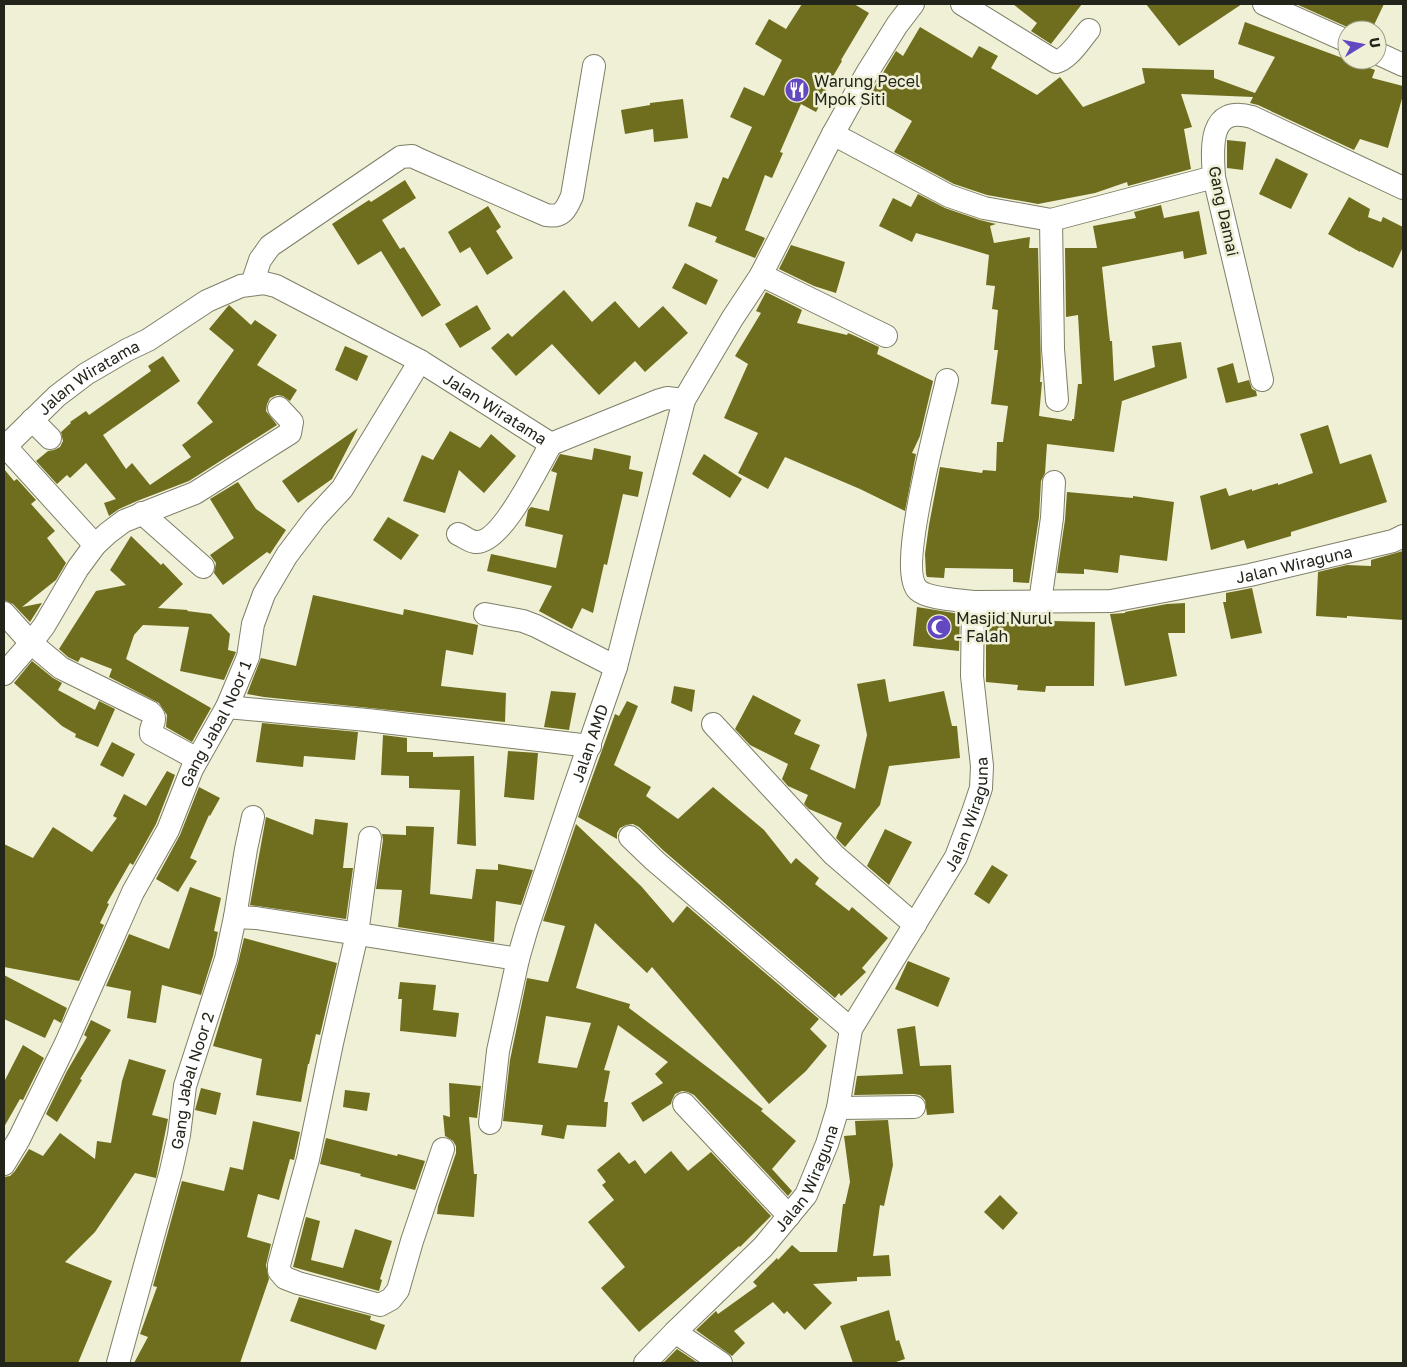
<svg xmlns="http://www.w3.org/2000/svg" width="1407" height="1367" font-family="'Golos Text',sans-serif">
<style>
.building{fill:#6f6e1e;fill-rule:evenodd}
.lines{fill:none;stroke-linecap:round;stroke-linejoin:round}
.minor-casing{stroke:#7e7f67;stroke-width:24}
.minor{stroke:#fff;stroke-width:22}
.labels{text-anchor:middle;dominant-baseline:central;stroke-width:5;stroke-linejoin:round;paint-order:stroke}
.poi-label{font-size:16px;fill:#23241a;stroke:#eff0d5;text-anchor:start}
.street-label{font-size:16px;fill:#23241a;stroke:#eff0d5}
</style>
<rect width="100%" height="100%" fill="#eff0d5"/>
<path class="building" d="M802,4h52l15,9 -28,47 1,1 -17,29 2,1 -11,21 -15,-8 -21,48 3,1 -11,25 -7,-3 -20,55 20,8 -10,20 -40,-16 2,-5 -29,-11 8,-24 15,5 12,-30 5,2 24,-52 -22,-10 14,-30 20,9 18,-36 -27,-16 14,-25 17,10z
M1013,4h69l-31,40 -20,-13 6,-8z
M1146,4h96l-63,42z
M1296,4h88l-10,21 -2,-1 -3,6h-15z
M1245,22l130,48 -3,8 31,8v9l-15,53 -28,-9 -6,11 -96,-45 -8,-2 3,-6 -72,-3 11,33 -8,2 7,40 -63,17 -1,-4 -32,11 -57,11 -51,-9 -33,-11 -60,-32 18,-31 -43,-25 27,-45 7,5 17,-29 52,31 7,-12 19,10 -7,12 46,27 23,-18 23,30 62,-24 -3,-15 72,2v8l41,15 20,-36 -37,-13z
M683,99l5,39 -34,4 -1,-13 -28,5 -4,-24 29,-5v-2z
M1227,140l19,2 -3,28 -16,-2z
M1276,158l32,16 -17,35 -32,-15z
M405,180l11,18 -34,22 18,29 4,-2 37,58 -19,12 -41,-66 -23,14 -26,-41 37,-24 2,2z
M918,194l27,14 35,12 16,4 -6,2 4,17 36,-6 -1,11h9l3,119 -1,15h2l-3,34 33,5v-2h2l4,-35h4l-4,-69 -12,2 -1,-69h32l-4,-22 43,-8 -2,-6 27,-7 3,13 35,-7 8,43 -23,5 -1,-8 -81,16 8,74h2l2,40 41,-14 -3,-21 29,-4 6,36 -65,23 -8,51 -67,-8 -2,29 -4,8 -2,36 -10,66 -16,-1v-13l-68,-1 -1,10 -17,-1 -1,-3 -1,-20 4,-29 11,-58 42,6 1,-3 13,1 1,-29h6l5,-36 -17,-2 7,-54h-4l4,-40 -6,-1 3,-23 -9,-1 3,-30 -73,-22 -4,9 -33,-16 14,-28 18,9z
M1349,197l21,12 -2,8 13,5 2,-5 20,10v20l-10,21 -33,-17v1l-32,-18z
M488,206l13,21 -5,4 17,27 -26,17 -17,-28 -10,6 -12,-21z
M791,245l54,17 -9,31 -22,-7 -35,-17z
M685,263l33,17 -12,25 -34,-17z
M564,290l28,32 23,-21 24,27 24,-22 25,27 -43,39 -10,-11 -36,34 -47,-51 -36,32 -25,-28 17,-15 4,4z
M766,292l36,18 -5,13 50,12 1,-2 5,2 26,12 -2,7 56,27 -13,55 -8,17 4,1 -11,57 -45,-22 -75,-32 -17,32 -30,-16 20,-40 -34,-15 24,-54 -13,-8 26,-43 -5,-2z
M229,305l22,20 4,-5 22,15 -20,30 40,25 -7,11 -7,-5 -6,-1 -7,3 -3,6 -1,7 11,14 -88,56 -52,20 -18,8 -10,7 -5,-13 12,-4 -30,-36 -16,15 -3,-3 -10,9 -21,-23 12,-10 6,-1 6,-3 3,-6 -2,-9 10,-9 -1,-1 16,-11 3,4 62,-44 -3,-5 15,-10 17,25 -77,54 23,34 6,-6 18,22 41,-28 -9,-12 31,-23 -16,-19 37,-53 -25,-21z
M477,305l14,24 -31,19 -15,-24z
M345,346l23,10 -11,25 -22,-11z
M1233,363l5,20 11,-3 3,9 4,2 1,5 -31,7 -9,-35z
M1328,425l12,39 31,-10 16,48 -96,30v4l-44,13 -3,-9 -33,10 -11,-54 26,-8 3,8 23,-7v2l26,-8v2l35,-12 -13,-39z
M358,428l-26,51 -34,24 -16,-22z
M450,431l30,17 11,-14 25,22 -32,37 -25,-23 -14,43 -42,-12 19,-46 11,5z
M594,448l37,8 -2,13 14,3 -5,25 -15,-3 -16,71 -3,-1 -11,49 -11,-5 -10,21 -33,-18 13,-25 -65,-15 4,-17 65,14 7,-33 -38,-9 3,-16 3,-3 18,4 8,-38 -6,-2 9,-17 32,6z
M704,454l38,25 -12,19 -38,-24z
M4,469l10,12 3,-2 19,21 -5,4 24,27 -8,7 19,25 -10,17 -34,27 20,-4 -12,19 -17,-18 -9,-4z
M238,482l18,27 30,21 -16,24 -3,-2 -44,33 -9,-12 2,-10 -6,-8 24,-17 -24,-39z
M1067,492l66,6v-2l41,6 -7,59 -47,-6 -2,18 -34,-4v5l-27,-1 8,-53z
M388,517l31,18 -18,25 -28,-20z
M131,536l30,29 2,-2 20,21 -25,24 30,2 -1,1 24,3 19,20 -2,16 8,2 -12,28 -44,-9 9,-44 -46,-2 -9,10 -8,24 85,49 -19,34 -26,-15 1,-12 -8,-12 -50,-26 3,-8 -31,-12 -3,5 -10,-5 -9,-8 37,-58 30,-6 -16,-15z
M1403,551v69l-56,-4v2l-31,-2 2,-44 29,-7 24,1v-6z
M1252,588l10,45 -31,6 -8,-37h3v-9z
M313,595l90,20 1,-6 74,16 -5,30 -27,-5 -5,36 65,7 -1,29 -241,-25 -17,-3 14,-36 35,8z
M1185,603v30h-17l9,43 -52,10 -15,-72 15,-1v-1l42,-8z
M917,607l43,7 -1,37 -46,-5z
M1024,617l28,2v2l43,1 -1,64h-48l-1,6 -28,-2 1,-5 -32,-3v-62l37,3z
M32,661l21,17 9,5 -4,7 37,20 4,-9 16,8 -17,38 -23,-10 1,-3 -14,-8 -48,-43z
M885,679l4,23 55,-11 8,35h5l3,32 -71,8 -9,39 -35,42 -9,-9 6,-15 -33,-14 -5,-5 4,-9 -20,-9 -6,-7 6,-15 -38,-19 -15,-16 18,-34 48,25 -7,14 26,11 -10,24 45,20 12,-54 -10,-51z
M674,686l21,4 -3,22 -21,-9z
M551,691l25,2 -7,37 -25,-3z
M627,701l11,5 -24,59 37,22 -5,9 32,23 35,-32 51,43 27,34 5,-6 23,20 -4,6 34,27 3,-4 36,31 -26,30 4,4 -25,24 -2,-3 -4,5 -171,-147 -25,-24 -6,-3 -7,1 -6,3 -3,5v6l-39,-22 37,-103 4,2z
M262,723l96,9 -3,28 -51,-4 -1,11 -47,-5z
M383,735l24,3v14h26v5l41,-1 2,90 -19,-2 3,-54 -51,-2v-12l-28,-1z
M112,742l23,12 -12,23 -23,-12z
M508,751l30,2 -4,47 -30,-3z
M167,771l8,4 -19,49 -23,41 -3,-2 -23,40 2,1 -9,19 4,2 -25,56 -75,-14v-123l29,14 20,-31 39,25 25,-34 -4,-2 11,-22 22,12z
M199,787l21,11 -10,18 -1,-1 -19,43 7,3 -19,31 -22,-13 24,-44z
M266,817l47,18 2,-16 33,4 -5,45h10l-7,51 -96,-14z
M576,824l65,62 32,37 14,-17 132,113 -9,10 17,17 -21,25 -37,33 -117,-137 -5,6 -52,-50 -19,65 54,16 -1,4 134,101 -2,2 35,30 -24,28 20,22 -4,5 -94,-101 -6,-3 -6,-1 -7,3 -3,6 -1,4 -28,18 -12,-19 32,-20 -8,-9 13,-12 -50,-37 -14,45 6,1 -6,31h4l-2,25 -39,-2 -3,14 -23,-4 2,-10 -40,-4 7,-61 17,-82 21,4 17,-56 -22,-5zM546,1016l45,7 -14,45 -39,-5z
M406,826l28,1 -4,67 42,5 4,-30 22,1v-6l35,6 -12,35 -25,-4 -2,41 -96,-15 4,-37 -26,-1 7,-49 -1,-6 24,1z
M885,829l27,13 -23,43 -22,-19z
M992,865l16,10 -19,29 -15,-10z
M190,887l31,11 -7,33 4,1 -5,24 -12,39 -39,-10 -6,38 -29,-5 4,-27 -25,-5 23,-52 40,15z
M244,938l93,25 -17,72 -4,-1 -7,30h-1l-7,38 -45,-7 6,-36 -49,-13 25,-83z
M908,961l42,17 -12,29 -43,-18z
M4,975l63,33 -6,15 -7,-4 -9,19 -41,-19z
M400,982l36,3 -3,25 26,3 -3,24 -56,-6 2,-32h-4z
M91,1020l20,10 -31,49 2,1 -25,42 -11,-8 21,-43 20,-34 -3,-2z
M915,1026l5,40 31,-1 3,48 -27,2 -2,-15 -5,-5 -6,-1 -60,1 3,-19 46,-2 -6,-45z
M23,1045l21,13 -21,42 -3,-1 -16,28v-45z
M129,1059l37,11 -14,45 16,4 -12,59 -21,-5 -40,59 -30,30 47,19 -34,82h-74v-186l6,-1 5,-5 14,-22 14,7 17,-23 35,26 2,-18 14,2 11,-62z
M449,1083l32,3 -4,32 -8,-1 5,57h3l-3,43 -37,-3 1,-8 18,-53v-7l-3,-5 -8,-5 -2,-21 7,2z
M201,1088l20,5 -5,22 -21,-5z
M345,1090l25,3 -3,18 -24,-4z
M888,1120l5,45 -9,41 -4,-1 -7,51 16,-1 2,21 -34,1v4l-44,3 19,19 -27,27 -18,-19 -3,3 -11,-12 -39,29 11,12 -13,13 -36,-26 20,-19 2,3 39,-28 -4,-4 24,-24 1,2 14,-15 8,7h37l6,-48h2l5,-22 -6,-46 12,-1 -1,-14z
M253,1121l47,11 -6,28 -4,-1 -11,41 -21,-6 -11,43 24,7 -5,21 3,14 -29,84h-106l14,-26 -8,-3 17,-47 -4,-1 29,-105 42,10 6,-24 13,3z
M326,1138l71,18 1,-2 27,7 -10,29 -55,-14 1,-2 -41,-10z
M671,1151l17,20 23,-19 60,64 -31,31 -1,-1 -100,86 -38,-44 24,-21 -37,-45 26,-22 -12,-15 4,-3 -9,-12 22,-18 10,12 6,-4 10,14z
M1000,1195l18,18 -15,17 -19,-18z
M306,1217l14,4 -9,39 32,8 12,-39 37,12 -12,38 2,1 -3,11 -86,-24z
M299,1297l72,19 -1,4 15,5 -9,25 -86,-29z
M889,1310l7,31 3,-1 6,19 -12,4h-40l-13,-37z
M677,1349l21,14h-35z"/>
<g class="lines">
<defs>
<g id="minor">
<path d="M962,4l94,58c13,-3 24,-22 33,-32"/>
<path d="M1264,4l83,37"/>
<path d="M1377,53l26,12"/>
<path d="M833,134l116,62 35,12 67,12 163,-43"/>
<path d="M1051,220l2,129 4,51"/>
<path d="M761,275l125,61"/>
<path d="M252,284l8,-24 10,-14 131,-89 11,-1 6,3 128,56c16,3 20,-5 26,-19l22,-130"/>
<path d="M947,380c-7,33 -51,189 -29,210 10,9 41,10 55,12"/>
<path d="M1262,380l-48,-203c-2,-28 -6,-73 38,-60l151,71"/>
<path d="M32,420l18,18"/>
<path d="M5,446l90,99"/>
<path id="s1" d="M4,448l53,-52 29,-22 41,-24 21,-10 59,-39 34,-15 23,-3 12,3 144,75 131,83 109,-44 7,-2 17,2"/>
<path d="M142,513l61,54"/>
<path d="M458,534c5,2 11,7 17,8 27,3 64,-78 76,-98"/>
<path d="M1040,602l12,-84 2,-36"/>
<path d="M4,613l27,30 30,25 89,44c10,8 -1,13 1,22l46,25"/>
<path d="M485,614l38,7 13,5 80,41"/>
<path d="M4,674l27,-31 13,-17 34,-58 17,-23 13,-12 16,-12 71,-28 95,-60 2,-11 -13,-14"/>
<path d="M227,707l140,13 223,26"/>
<path d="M713,724l121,131 81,70"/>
<path d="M630,837l25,24 196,168"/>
<path d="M370,838l-13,96 -25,109 -24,116 -29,106v6l6,7 13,5 82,22 11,-6 7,-9 14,-49 31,-92"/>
<path d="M235,917l11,-68 7,-32"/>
<path d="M684,1104l105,112"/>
<path d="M838,1108l76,-1"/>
<path id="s2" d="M490,1123l8,-72 20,-92 9,-31 44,-131 45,-130 68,-267 48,-81 29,-44 72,-141 34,-61 30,-48 16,-21"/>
<path id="s3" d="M4,1164l15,-25 47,-96 67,-151 35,-62 24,-61 35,-62 21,-50 5,-33 11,-30 23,-39 28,-37 27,-29 78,-128"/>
<path d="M675,1332l46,31"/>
<path id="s4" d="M118,1363l53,-192 8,-36 6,-49 41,-127 9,-42 21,1 262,41"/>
<path id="s5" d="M645,1363l30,-31 88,-85 43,-52 21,-51 11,-36 13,-79 105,-172 17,-45 8,-24 1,-22 -10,-90 1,-74 138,-1 139,-26 143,-34 10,-5"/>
</g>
</defs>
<use href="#minor" class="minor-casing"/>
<use href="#minor" class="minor"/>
</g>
<defs>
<symbol id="restaurant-disc" viewBox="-11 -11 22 22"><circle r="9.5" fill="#6448c1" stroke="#eff0d5"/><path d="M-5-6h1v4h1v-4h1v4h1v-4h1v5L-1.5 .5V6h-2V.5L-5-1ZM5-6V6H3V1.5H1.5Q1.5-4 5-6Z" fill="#fff"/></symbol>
<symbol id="mosque-disc" viewBox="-11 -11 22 22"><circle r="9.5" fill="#6448c1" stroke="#eff0d5"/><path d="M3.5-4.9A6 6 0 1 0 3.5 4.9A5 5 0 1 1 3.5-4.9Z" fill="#fff"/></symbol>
</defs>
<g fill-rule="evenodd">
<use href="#restaurant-disc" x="783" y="76" width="28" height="28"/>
<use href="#mosque-disc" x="925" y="613" width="28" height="28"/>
</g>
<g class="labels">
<g class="poi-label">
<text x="814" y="81">Warung Pecel<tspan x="814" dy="18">Mpok Siti</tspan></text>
<text x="956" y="618">Masjid Nurul<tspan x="956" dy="18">- Falah</tspan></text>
</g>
<g class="street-label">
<text transform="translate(1224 211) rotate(78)">Gang Damai</text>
<text stroke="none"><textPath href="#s1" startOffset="111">Jalan Wiratama</textPath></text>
<text stroke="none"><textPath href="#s1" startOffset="576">Jalan Wiratama</textPath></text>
<text stroke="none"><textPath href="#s5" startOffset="1192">Jalan Wiraguna</textPath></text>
<text stroke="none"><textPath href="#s3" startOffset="489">Gang Jabal Noor 1</textPath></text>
<text stroke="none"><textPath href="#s2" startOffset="394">Jalan AMD</textPath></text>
<text stroke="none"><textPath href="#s5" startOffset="652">Jalan Wiraguna</textPath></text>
<text stroke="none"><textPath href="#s4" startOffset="292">Gang Jabal Noor 2</textPath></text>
<text stroke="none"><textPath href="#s5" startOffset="248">Jalan Wiraguna</textPath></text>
</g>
</g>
<rect width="1407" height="1367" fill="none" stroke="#23241a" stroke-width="10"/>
<g transform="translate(1362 45) rotate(80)"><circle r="24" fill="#eff0d5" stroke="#9d9e8a"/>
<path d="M0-4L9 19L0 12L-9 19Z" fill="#6448c1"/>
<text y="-8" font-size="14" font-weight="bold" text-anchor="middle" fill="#23241a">U</text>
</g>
</svg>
